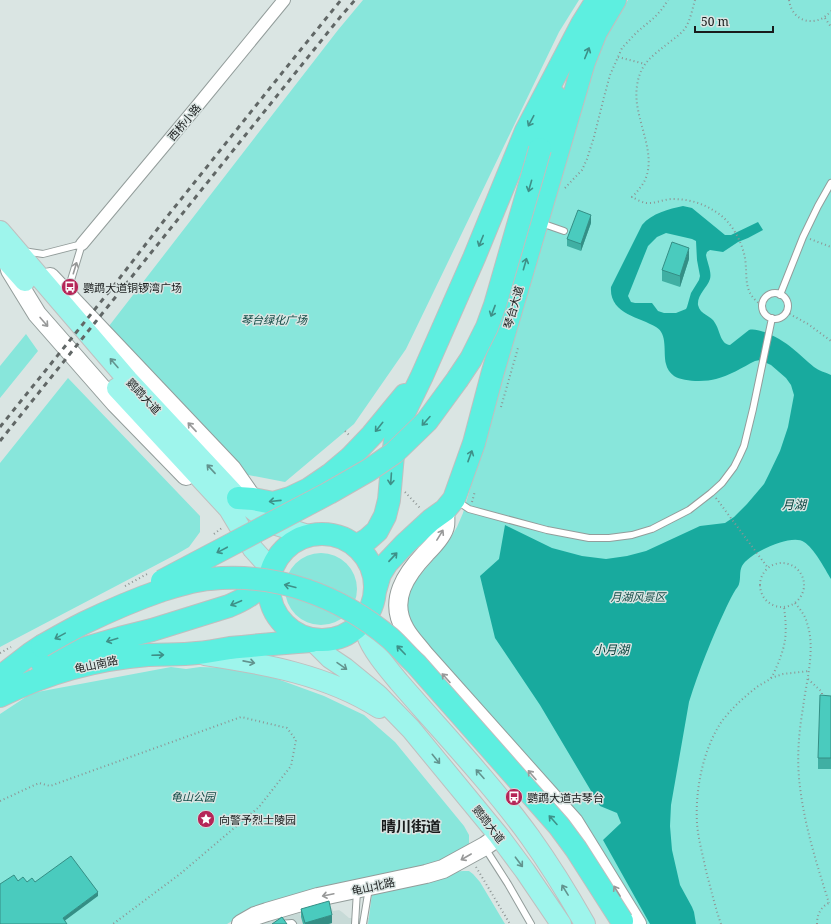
<svg xmlns="http://www.w3.org/2000/svg" width="831" height="924" font-family="'Noto Serif','Noto Sans SC',serif">
<style>
.built{fill:#c7dad7}
.green{fill:#88e6db}
.water{fill:#18aa9e;fill-rule:evenodd}
.lines{fill:none;stroke-linecap:round;stroke-linejoin:round}
.lane-casing{stroke:#939d9b;stroke-width:8}
.street-casing{stroke:#939d9b;stroke-width:14}
.secondary-casing{stroke:#939d9b;stroke-width:20}
.primary-casing{stroke:#bfbfbf;stroke-width:22}
.highway-casing{stroke:#bfbfbf;stroke-width:24}
.path{stroke:#8d9594;stroke-width:2;stroke-dasharray:1 3;stroke-linecap:butt}
.lane{stroke:#fff;stroke-width:6}
.street{stroke:#fff;stroke-width:12}
.secondary{stroke:#fff;stroke-width:18}
.primary{stroke:#9ef5ec;stroke-width:20}
.highway{stroke:#5defe0;stroke-width:22}
.rail{stroke:#616766;stroke-width:3;stroke-dasharray:5 5;stroke-linecap:butt}
.highway-bridge-casing{stroke:#bfbfbf;stroke-width:24;stroke-linecap:butt}
.highway-bridge{stroke:#5defe0;stroke-width:22}
.wall{fill:#40afa3}
.shaded-wall{fill:#348e85}
.building{fill:#4acbbe;stroke:#348e85}
.oneway{stroke:#3e9088}
.oneway2{stroke:#989999}
.oneway3{stroke:#62938e}
.labels{text-anchor:middle;dominant-baseline:central;stroke-width:3;stroke-linejoin:round;paint-order:stroke}
.street-label{font-size:11px;fill:#191c1c;stroke:#dae5e3}
.poi-label{font-size:11px;fill:#191c1c;stroke:#dae5e3;text-anchor:start}
.park-label{font-size:11px;font-style:italic;fill:#114944;stroke:#dae5e3}
.water-label{font-size:12px;font-style:italic;fill:#003c37;stroke:#dae5e3}
.district-label{font-size:15px;font-weight:bold;fill:#191c1c;stroke:#dae5e3}
</style>
<rect width="100%" height="100%" fill="#dae5e3"/>
<path class="built" d="M332,908l1,3 6,-1 3,2 7,6h20l-1,6h-109l40,-14 2,7z"/>
<path class="green" d="M363,0h216l-20,32 -153,317 -52,75 -69,58 -42,-8 -134,-148 229,-296z
M628,0h203v924h-190l-222,-285 -13,-28v-11l4,-9 6,-11 33,-39 8,-14 6,-14 131,-453 15,-31z
M26,334l12,17 -38,47v-32z
M68,378l132,138v16l-11,15 -12,7 -177,93v-184z
M285 589a36 36 0 1 1 72 0a36 36 0 1 1-72 0Z
M171,667l15,2 14,-2 30,1 42,9 52,19 40,19 31,27 69,84 5,9v10l-11,13 -214,56 -17,10h-227v-210l32,-21z
M463,871h6l4,3 7,8 25,42h-137l4,-30 81,-22z"/>
<path class="water" d="M683,206l9,2 33,27h6l27,-13 5,8 -15,8 -10,4 -15,10 -13,-2 -3,2 -1,3c1,7 6,17 4,24 -3,9 -13,16 -12,26 2,10 13,10 17,18 5,7 5,21 15,22l19,-15c11,-3 35,11 43,18 8,6 14,13 22,19 5,4 11,5 17,8v204c-6,-10 -17,-31 -27,-37 -12,-9 -55,11 -62,24 -3,6 -1,12 -3,18 0,1 -2,4 -3,5 -4,6 -7,13 -10,19 -14,30 -27,62 -37,94l-18,103 -1,21 2,24 8,35 12,22 2,5 2,12h-46l-47,-84 18,-17 -4,-10 -17,-7 -60,-101 -45,-67 -15,-62 19,-17 6,-34 47,23 30,8 24,3 21,-3 19,-5 54,-25 25,-3 9,-6 13,-13 17,-20 5,-10 11,-23 8,-24 6,-32 -3,-10 -5,-7 -15,-13 -11,-5 -5,1c-12,6 -26,15 -39,18 -10,3 -33,3 -42,-3 -4,-3 -7,-7 -8,-12 -3,-12 2,-30 -10,-37 -16,-10 -47,-13 -45,-40l31,-62c10,-12 27,-16 41,-19zM666,233l26,6 4,2 1,19 3,16 -1,4 -8,13 -4,14 -1,2 -10,4h-12l-6,-2 -6,-8h-17l-4,-1 -3,-6 20,-50 9,-9z"/>
<g class="lines">
<defs>
<path id="lane" d="M541,223l23,8
M23,251l20,3 39,-10 -11,36 4,16
M762 306a13 13 0 1 1 26 0a13 13 0 1 1-26 0Z
M780,295l23,-58 15,-31 13,-23
M457,501l12,8 78,21 42,8h20l23,-3 20,-6 37,-19 22,-17 11,-10 12,-16 5,-10 5,-11 9,-37 19,-91
M485,848l23,36 23,40
M279,924l13,-1 1,1
M355,924l2,-33
M363,924l6,-36"/>
<path id="street" d="M82,244l116,-139 86,-105"/>
<path id="secondary" d="M10,270l27,44 78,89 71,73
M50,277l182,192 21,30
M445,510c0,5 1,11 0,16 -1,8 -13,21 -19,27 -20,21 -38,47 -21,76 5,9 13,17 19,25l150,168 63,102
M241,924l14,-8 12,-4 51,-15 108,-23 17,-5 42,-23 14,-10"/>
<path id="primary" d="M0,231l128,149 110,118 32,25 38,12
M0,253l25,28
M117,388l112,121 24,40 18,20
M367,616c0,5 -2,13 0,19 4,14 22,35 32,47 44,51 91,100 131,155 20,28 38,57 55,87
M313,641l17,17 15,10 33,27 33,34 88,107 26,35 36,53
M205,655c60,9 122,20 174,53"/>
<path id="highway" d="M540,149l15,-53
M238,498l15,1 20,4 17,-5 19,-9 22,-15 19,-16 22,-23 33,-40
M269 587a53 53 0 1 1 106 0a53 53 0 1 1-106 0Z
M355,545l1,1 12,-7 9,-8 8,-15 4,-16 4,-45 3,-21 9,-23 17,-35 52,-118 52,-127 56,-107 15,-24
M375,591l5,-17 7,-11 18,-19 26,-24 14,-10 9,-11 20,-56 18,-68 92,-313 12,-30 19,-32
M42,663l33,-12 45,-13 32,-8 77,-24c17,-7 25,-13 39,-25
M0,677l30,-23 12,-8
M0,696c46,-23 97,-37 148,-41 16,-1 33,0 49,-2 11,-1 22,-3 33,-5 27,-3 54,-5 81,-7"/>
</defs>
<use href="#lane" class="lane-casing"/>
<use href="#street" class="street-casing"/>
<use href="#secondary" class="secondary-casing"/>
<use href="#primary" class="primary-casing"/>
<use href="#highway" class="highway-casing"/>
<path class="path" d="M695,0c-3,10 -5,23 -12,31 -4,4 -8,7 -12,10 -17,14 -31,21 -34,45 -5,31 21,65 8,94 -3,6 -8,12 -13,17 4,2 9,5 14,6 9,1 18,-4 27,-4 17,0 32,5 46,15 13,9 23,28 26,44 3,20 -3,35 18,48
M789,0c3,23 28,28 42,11
M825,18l6,9
M618,57l27,7
M565,188l17,-18 5,-11 7,-22 10,-40 6,-22 12,-27 15,-16 18,-15 7,-8 6,-9
M810,239l21,8
M786,312l22,12 23,17
M501,407l17,-59
M345,431l5,5
M405,492l15,16
M716,498l52,70
M472,502l3,-11
M214,534l9,-7
M760 585a22 22 0 1 1 44 0a22 22 0 1 1-44 0Z
M125,586l22,-12
M795,603c5,6 10,12 12,20 9,26 -1,59 -4,85 -4,23 -6,47 -4,70 4,43 17,84 30,125
M0,653l11,-6
M771,678l12,-4 26,-3
M808,679l14,13v4
M0,801l39,-18 11,3 191,-69 46,11 9,12 -5,26 -32,41 -79,67 -67,50
M476,867l34,57
M721,924c-6,-17 -10,-35 -15,-53 -3,-16 -8,-32 -9,-48 -2,-33 6,-74 25,-102 10,-13 22,-24 35,-34 4,-3 9,-5 13,-8 3,-3 5,-9 7,-13 10,-24 10,-34 7,-59
M817,924c0,-10 4,-18 14,-22"/>
<use href="#lane" class="lane"/>
<use href="#street" class="street"/>
<use href="#secondary" class="secondary"/>
<use href="#primary" class="primary"/>
<use href="#highway" class="highway"/>
<path class="rail" d="M0,427l112,-139 54,-70 128,-160 47,-58
M0,441l341,-425 14,-16"/>
<defs>
<path id="highway-bridge" d="M162,581l167,-88 40,-23 25,-17 33,-32 30,-41 14,-21 16,-32 8,-22 45,-156
M42,646c14,-8 28,-16 42,-23 25,-12 50,-23 76,-32 16,-5 33,-11 50,-12 66,-7 130,17 180,59 9,8 17,18 26,26l143,162 17,23 46,72"/>
</defs>
<use href="#highway-bridge" class="highway-bridge-casing"/>
<use href="#highway-bridge" class="highway-bridge"/>
</g>
<path class="wall" d="M591,223l-10,28 -14,-5v-7z
M689,259l-9,28 -18,-6v-11z
M831,696v73h-13v-11z
M301,909l31,14 -4,1h-25l-2,-7z"/>
<path class="shaded-wall" d="M591,215v8l-10,28v-7z
M689,248v11l-9,28v-11z
M98,892v4l-35,26v-4z
M332,915v8l-4,1h-23v-1z"/>
<path class="building" d="M578,210l13,5 -10,29 -14,-5z
M672,242l17,6 -9,28 -18,-6z
M820,695l11,1v62h-13z
M71,856l27,36 -35,26 4,6h-67v-40l14,-9 4,6 5,-4 4,5 5,-4 3,4z
M329,901l3,14 -27,8 -4,-14z
M282,917l5,7h-15z"/>
<defs><path id="oneway-shaft" d="M-6 0H5M1.5-3L5.5 0L1.5 3" fill="none" stroke-width="1.6" stroke-linecap="round" stroke-linejoin="round"/></defs>
<g class="oneway">
<use href="#oneway-shaft" transform="translate(587 53) rotate(-68)"/>
<use href="#oneway-shaft" transform="translate(531 121) rotate(118)"/>
<use href="#oneway-shaft" transform="translate(530 186) rotate(106)"/>
<use href="#oneway-shaft" transform="translate(481 241) rotate(112)"/>
<use href="#oneway-shaft" transform="translate(525 264) rotate(-74)"/>
<use href="#oneway-shaft" transform="translate(493 311) rotate(111)"/>
<use href="#oneway-shaft" transform="translate(426 421) rotate(132)"/>
<use href="#oneway-shaft" transform="translate(379 427) rotate(129)"/>
<use href="#oneway-shaft" transform="translate(470 456) rotate(-70)"/>
<use href="#oneway-shaft" transform="translate(391 479) rotate(94)"/>
<use href="#oneway-shaft" transform="translate(275 501) rotate(174)"/>
<use href="#oneway-shaft" transform="translate(222 550) rotate(152)"/>
<use href="#oneway-shaft" transform="translate(393 557) rotate(-47)"/>
<use href="#oneway-shaft" transform="translate(290 586) rotate(-166)"/>
<use href="#oneway-shaft" transform="translate(236 603) rotate(157)"/>
<use href="#oneway-shaft" transform="translate(60 636) rotate(151)"/>
<use href="#oneway-shaft" transform="translate(112 640) rotate(163)"/>
<use href="#oneway-shaft" transform="translate(401 650) rotate(-134)"/>
<use href="#oneway-shaft" transform="translate(158 655) rotate(-2)"/>
<use href="#oneway-shaft" transform="translate(553 820) rotate(-132)"/>
</g>
<g class="oneway2">
<use href="#oneway-shaft" transform="translate(75 268) rotate(-73)"/>
<use href="#oneway-shaft" transform="translate(44 322) rotate(49)"/>
<use href="#oneway-shaft" transform="translate(192 427) rotate(-133)"/>
<use href="#oneway-shaft" transform="translate(440 535) rotate(-58)"/>
<use href="#oneway-shaft" transform="translate(446 678) rotate(-132)"/>
<use href="#oneway-shaft" transform="translate(532 775) rotate(-131)"/>
<use href="#oneway-shaft" transform="translate(466 857) rotate(150)"/>
<use href="#oneway-shaft" transform="translate(617 891) rotate(-122)"/>
<use href="#oneway-shaft" transform="translate(328 895) rotate(168)"/>
</g>
<g class="oneway3">
<use href="#oneway-shaft" transform="translate(114 363) rotate(-131)"/>
<use href="#oneway-shaft" transform="translate(211 469) rotate(-133)"/>
<use href="#oneway-shaft" transform="translate(249 662) rotate(11)"/>
<use href="#oneway-shaft" transform="translate(342 666) rotate(35)"/>
<use href="#oneway-shaft" transform="translate(436 759) rotate(51)"/>
<use href="#oneway-shaft" transform="translate(480 774) rotate(-132)"/>
<use href="#oneway-shaft" transform="translate(519 862) rotate(53)"/>
<use href="#oneway-shaft" transform="translate(565 890) rotate(-122)"/>
</g>
<defs>
<symbol id="bus-disc" viewBox="-11 -11 22 22"><circle r="9.5" fill="#b52658" stroke="#dae5e3"/><path d="M-5-6H5V4H4V6H2V4H-2V6H-4V4H-5ZM-3.5-4V0h7V-4ZM-3.5 1.2v1.5H-2V1.2ZM2 1.2v1.5H3.5V1.2Z" fill="#fff"/></symbol>
<symbol id="sight-disc" viewBox="-11 -11 22 22"><circle r="9.5" fill="#b52658" stroke="#dae5e3"/><path d="M0-6L1.8-2.2L6-1.7L2.9 1.2L3.7 5.4L0 3.3L-3.7 5.4L-2.9 1.2L-6-1.7L-1.8-2.2Z" fill="#fff"/></symbol>
</defs>
<g fill-rule="evenodd">
<use href="#bus-disc" x="60" y="277" width="20" height="20"/>
<use href="#bus-disc" x="504" y="787" width="20" height="20"/>
<use href="#sight-disc" x="196" y="809" width="20" height="20"/>
</g>
<g class="labels">
<g class="street-label">
<text transform="translate(184 122) rotate(-50)">西桥小路</text>
<text transform="translate(513 307) rotate(-74)">琴台大道</text>
<text transform="translate(144 396) rotate(47)">鹦鹉大道</text>
<text transform="translate(96 664) rotate(-12)">龟山南路</text>
<text transform="translate(489 824) rotate(52)">鹦鹉大道</text>
<text transform="translate(373 886) rotate(-12)">龟山北路</text>
</g>
<g class="poi-label">
<text x="83" y="287">鹦鹉大道铜锣湾广场</text>
<text x="527" y="797">鹦鹉大道古琴台</text>
<text x="219" y="819">向警予烈士陵园</text>
</g>
<g class="park-label">
<text x="274" y="319">琴台绿化广场</text>
<text x="638" y="596">月湖风景区</text>
<text x="193" y="796">龟山公园</text>
</g>
<g class="water-label">
<text x="794" y="504">月湖</text>
<text x="611" y="649">小月湖</text>
</g>
<g class="district-label">
<text x="411" y="826">晴川街道</text>
</g>
</g>
<path d="M695 26v6h78v-6" fill="none" stroke="#191c1c" stroke-width="2"/>
<text x="701" y="26" font-size="12" fill="#191c1c" stroke="#dae5e3" stroke-width="3" paint-order="stroke">50 m</text>
</svg>
